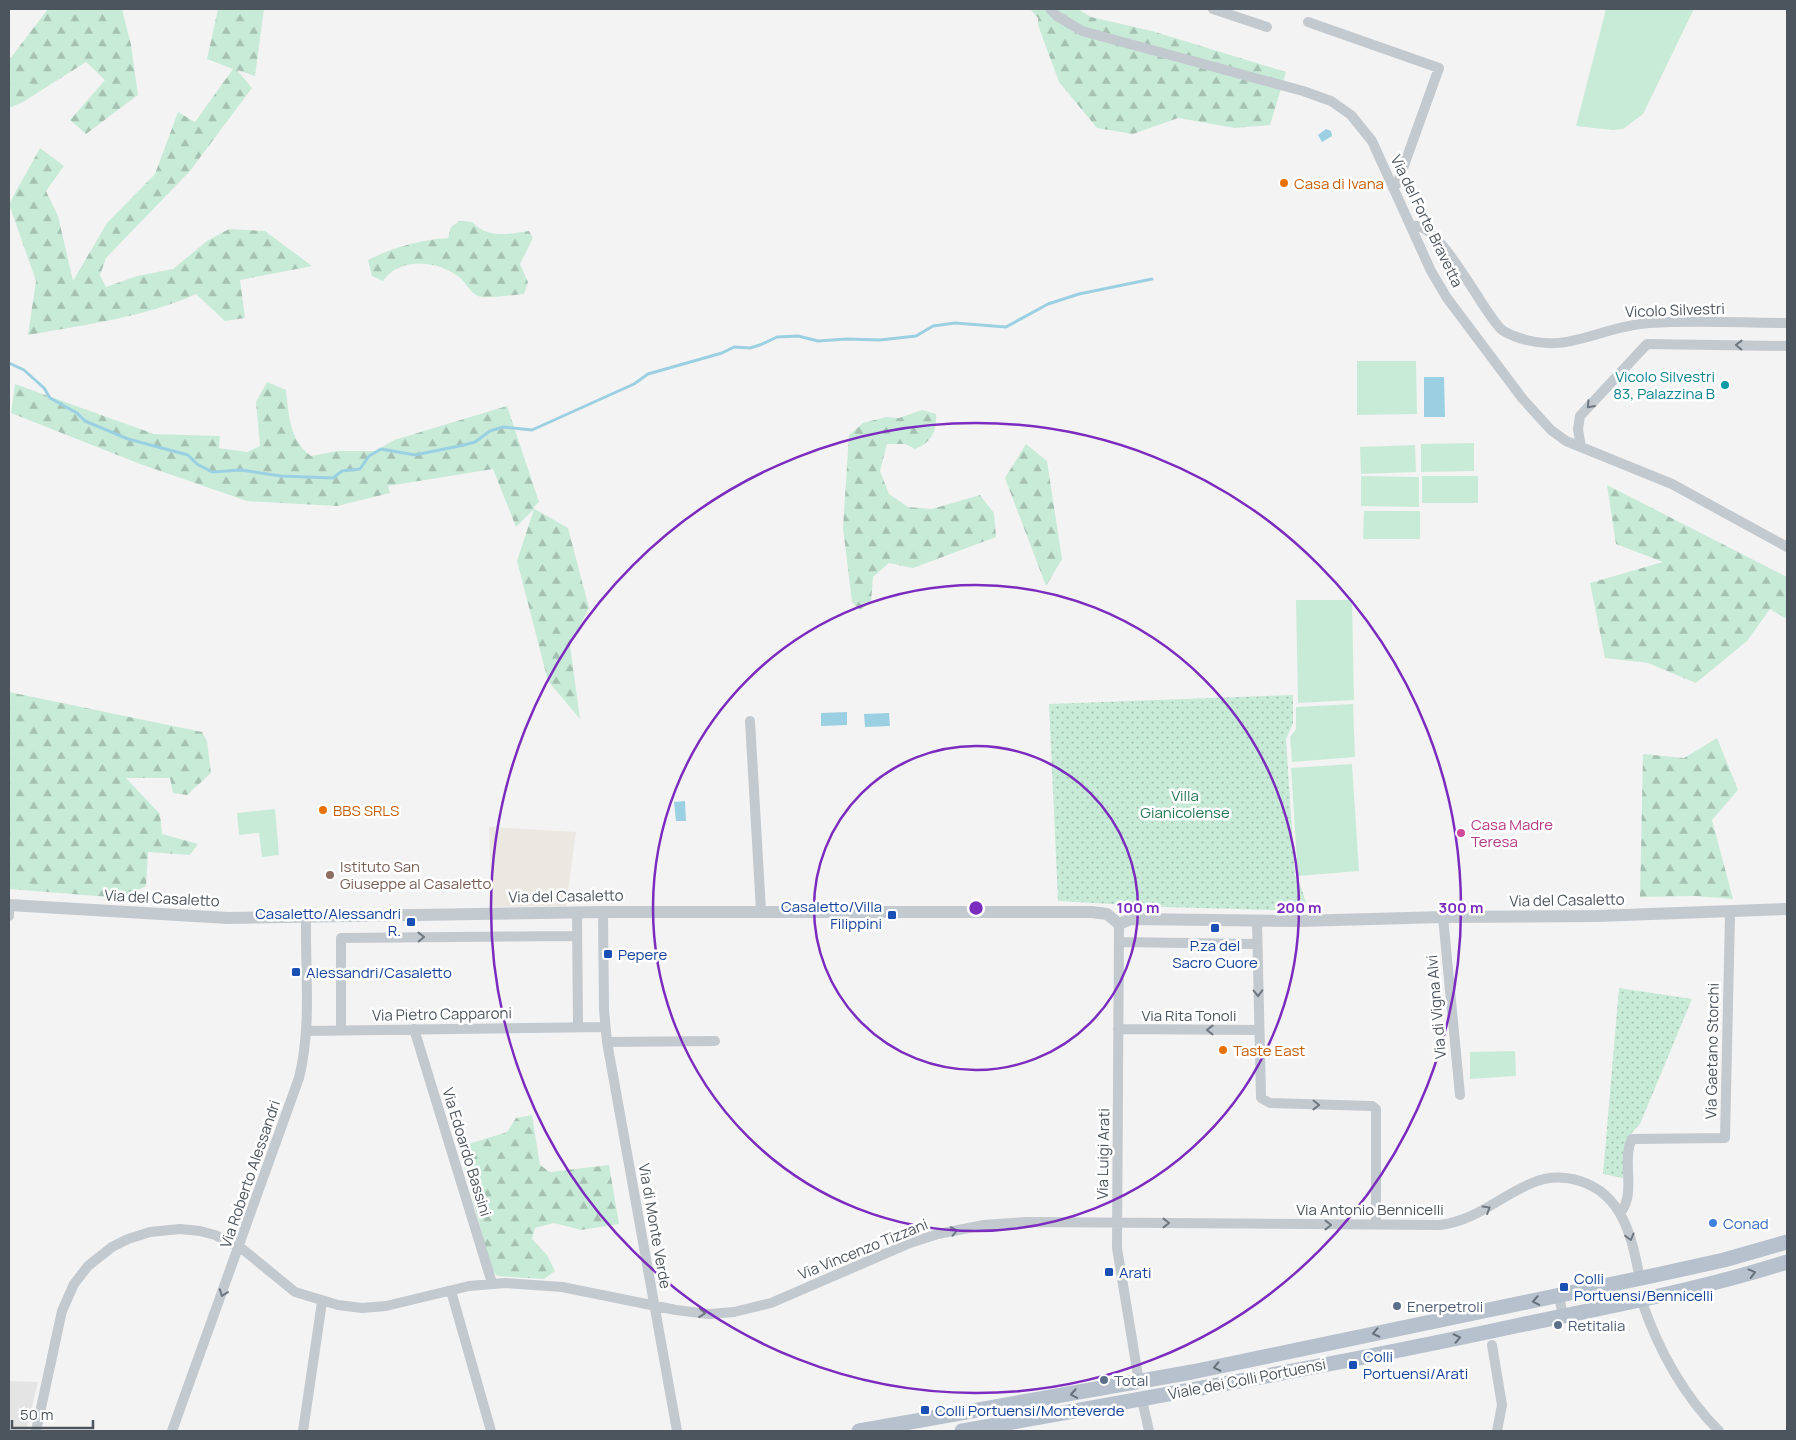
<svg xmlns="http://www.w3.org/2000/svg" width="1796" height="1440" font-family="Manrope,sans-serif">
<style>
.commercial{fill:#eae8e1}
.education{fill:#e5e4e4}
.grass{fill:#c8ebd7}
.forest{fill:url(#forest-firs)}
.park{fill:url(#park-dots)}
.water{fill:#9bd0e2}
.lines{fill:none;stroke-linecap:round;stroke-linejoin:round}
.stream{stroke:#9bd0e2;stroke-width:3}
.minor{stroke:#c2c9cf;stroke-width:10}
.tertiary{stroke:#c2c9cf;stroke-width:12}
.primary{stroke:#b6c1cd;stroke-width:15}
.oneway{stroke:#6f7880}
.oneway2{stroke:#66707a}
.ring{fill:none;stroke:#7b2cbf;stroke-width:2.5}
.food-dot{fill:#e8710a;stroke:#fff;stroke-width:2}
.culture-dot{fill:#0f9aa8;stroke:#fff;stroke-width:2}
.hotel-dot{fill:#d1479c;stroke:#fff;stroke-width:2}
.education-dot{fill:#8d6e63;stroke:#fff;stroke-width:2}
.transit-dot{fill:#1a4fb4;stroke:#fff;stroke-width:2}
.shop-dot{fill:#3f7fe0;stroke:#fff;stroke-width:2}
.service-dot{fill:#5c6f8a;stroke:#fff;stroke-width:2}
.labels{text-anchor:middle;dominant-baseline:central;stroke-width:5;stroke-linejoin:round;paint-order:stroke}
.food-label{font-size:15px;fill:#c56008;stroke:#fff;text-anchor:start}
.street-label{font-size:15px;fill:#4c555e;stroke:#fff}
.culture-label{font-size:15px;fill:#0d838f;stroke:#fff;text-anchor:end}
.park-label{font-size:15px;fill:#247852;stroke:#fff}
.hotel-label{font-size:15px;fill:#b23c85;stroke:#fff;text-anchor:start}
.education-label{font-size:15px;fill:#785e54;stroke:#fff;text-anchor:start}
.transit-label{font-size:15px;fill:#164399;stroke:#fff;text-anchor:start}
.shop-label{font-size:15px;fill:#366cbe;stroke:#fff;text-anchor:start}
.service-label{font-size:15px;fill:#4e5e75;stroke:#fff;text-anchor:start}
.centre{fill:#7b2cbf;stroke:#fff;stroke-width:2.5}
.ring-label{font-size:15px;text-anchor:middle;font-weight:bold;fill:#7b2cbf;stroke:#fff;stroke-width:5;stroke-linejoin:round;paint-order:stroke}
</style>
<defs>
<pattern id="forest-firs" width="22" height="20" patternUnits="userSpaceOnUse" patternTransform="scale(1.25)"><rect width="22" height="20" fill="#c8ebd7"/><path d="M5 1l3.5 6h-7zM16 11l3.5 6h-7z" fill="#a5c1b2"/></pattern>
<pattern id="park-dots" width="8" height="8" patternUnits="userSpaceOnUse" patternTransform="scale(1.25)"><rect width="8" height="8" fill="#c8ebd7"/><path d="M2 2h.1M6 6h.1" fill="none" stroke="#a5c1b2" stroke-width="1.8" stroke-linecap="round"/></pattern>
</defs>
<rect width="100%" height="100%" fill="#f4f3f3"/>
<path class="commercial" d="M489,827l87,5 -10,74 -74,1z"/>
<path class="education" d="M9,1381l29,1 -12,49h-17z"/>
<path class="grass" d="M1606,9h88l-51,105 -20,15 -10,1 -37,-4z
M1357,361h59l1,53 -60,1z
M1474,443v28l-53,1v-28z
M1415,445l1,27 -55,2 -1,-27z
M1361,476l58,1v30l-58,-1z
M1422,476h56v27h-56z
M1364,511h56v28h-57z
M1296,600h56l2,100 -56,3z
M1353,704l2,53 -63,5 -2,-25 6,-8v-22z
M1352,764l7,107 -61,5 -7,-108z
M275,809l4,46 -17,2 -3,-24 -20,2 -2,-22z
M1515,1051l1,25 -46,3v-27z"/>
<path class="forest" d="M48,9h74l9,36 7,50 -52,39 -16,-14 35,-40 -19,-18 -63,40 -14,6v-48z
M218,9h46l-9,67 -18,-6 15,18 -62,83 -84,87 -6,17 6,12 31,-11 36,-7 34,-28 22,-12 36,2 47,35 -72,14 5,38 -20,3 -29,-27c-51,23 -112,31 -168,41l8,-54 -27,-77 31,-56 24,18 -18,25 12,25 15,65 34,-58 48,-49 23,-62 17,10 38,-53 -26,-10z
M1030,9h48l13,8 61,14 134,41 -16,53 -35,3 -57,-10 -45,16 -36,-6 -38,-46 -21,-57v-7z
M459,221l13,1c16,17 36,12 57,9l4,7 -13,26 8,18 -4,12c-9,1 -39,5 -46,2 -9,-4 -12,-14 -19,-19 -23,-17 -59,-20 -76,4l-11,-5 -4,-16c26,-13 52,-20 80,-22l3,-11z
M267,382l19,8c3,25 3,50 25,66l27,-5h38l18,-11 113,-34 32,96 -6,6 35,20 21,80 -19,37 10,74 -32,-38 -31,-120 17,-52 -18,18 -23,-58 -105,17 2,7 -53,13 -90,-5 -107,-37 -129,-51 4,-29 139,50 66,2 -1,12 28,4 13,-6 -4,-44z
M922,410l14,4c1,18 -5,29 -21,35l-10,-5h-18l-7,27 9,23 19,13 24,2 48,-14 14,18 2,24 -83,31 -24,-5 -16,14 -2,25 -11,8 -8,-8 -9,-74 6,-93 14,-12 23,-6 13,1z
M1026,444l21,17 15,98 -16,27 -41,-108z
M1607,485l180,92v42l-17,-10 -23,32 -51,42 -48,-20 -43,-5 -15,-75 73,-21 -47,-18z
M9,692l193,40 5,9 4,32 -24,22 -14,-2 -3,-15h-44l34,36 2,20 36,10 -8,11 -42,-3 -2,34 -24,12 -113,-9z
M1717,738l21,52 -26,30 21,79 -39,-3 -54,1 3,-143 41,4z
M532,1115l8,50 10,7 59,-7 10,59 -38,6 -27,-7 -19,5 -3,11 15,16 8,16 -11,8 -47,-3 -6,-8 -32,-121 48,-15 9,-14z"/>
<path class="park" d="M1293,695v28l-7,16 9,137h2l12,35 -144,-4 -107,-6 -9,-197z
M1619,988l73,11 -52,125 -10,11 -7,43 -20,-4z"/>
<path class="water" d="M1326,129l5,2 1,5 -10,6 -4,-7z
M1424,377h20l1,40h-21z
M847,712v13l-26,1v-13z
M889,713l1,13 -25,1 -1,-13z
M685,801l1,20h-10l-2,-19z"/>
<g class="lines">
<path class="stream" d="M9,363l15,7 20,18 6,10 27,15 8,8 43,18 60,16 9,9 15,8 29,-2 40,6 52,2 9,-7 18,-2 9,-13 12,-7 34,6 49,-10 11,-3 15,-11 13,-4 29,3 102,-46 14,-10 74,-21 12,-6 16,1 10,-3 17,-8 21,-1 20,5 29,-2 33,1 36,-4 17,-10 22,-3 51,4 42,-23 31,-10 73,-15"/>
<path class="minor" d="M1050,9l7,7 25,15 221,60 28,10 20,14 21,26 59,130 16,27 75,100 29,32 15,11 106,43 115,63
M1213,9l54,18
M1308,22l131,46 -41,114 -5,6
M1411,226c28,-7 72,87 90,103 3,3 8,5 13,7 53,21 84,-10 136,-13 46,-3 92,0 137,0
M1581,447l-3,-18 2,-13 67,-72 140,2
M750,721l11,190
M577,912l1,115
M603,912l1,98 3,32 70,389
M9,916v-11
M1443,917l17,178
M1257,921l4,177 9,5 102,3 4,3v116
M1119,924l-2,324 22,134
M1119,942l138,2
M414,1029l78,254
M1118,1029l141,1
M341,1030v-92l236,-2
M306,1031l299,-4
M607,1042l108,-1
M1620,1213c17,-19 1,-53 12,-74l93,-1 5,-223
M451,1291l40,140
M1559,1296l4,20
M1641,1299c17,50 41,95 78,132
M1492,1345l10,60 -5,26
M1142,1400l7,31
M36,1431l26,-120 12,-27 14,-18 24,-19 16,-8 22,-7 30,-3 20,2 15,4 25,12 55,45 43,13 24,3 24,-2 83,-20 36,-3 57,4 114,23 33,4 25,-2 37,-9 139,-60 28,-9 46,-9 41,-3 415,3c38,-5 58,-28 92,-42 16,-7 32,-7 48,-2 44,14 52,58 60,98
M172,1431l127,-353c13,-52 6,-108 7,-162
M303,1431l19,-129"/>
<path class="tertiary" d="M9,905l219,13 375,-6h489l15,2 12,10 12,-5 168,2 144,-4 154,-1 190,-7"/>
<path class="primary" d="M859,1431l333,-59 464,-97 68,-15 63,-18
M962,1431c186,-33 373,-66 558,-106 89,-19 180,-35 267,-63"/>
</g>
<defs><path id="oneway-chevron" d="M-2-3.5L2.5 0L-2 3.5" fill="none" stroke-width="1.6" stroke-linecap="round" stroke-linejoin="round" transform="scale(1.25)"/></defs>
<g class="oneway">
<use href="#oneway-chevron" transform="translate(1739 345) rotate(-179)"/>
<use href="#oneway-chevron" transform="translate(1590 405) rotate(132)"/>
<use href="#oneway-chevron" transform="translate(421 937) rotate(-1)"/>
<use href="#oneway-chevron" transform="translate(1258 993) rotate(89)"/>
<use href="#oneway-chevron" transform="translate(1210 1030) rotate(-180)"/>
<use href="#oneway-chevron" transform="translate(1316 1105) rotate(1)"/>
<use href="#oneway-chevron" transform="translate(1487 1209) rotate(-31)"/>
<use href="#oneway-chevron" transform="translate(1166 1223)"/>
<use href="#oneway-chevron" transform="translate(1328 1225)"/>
<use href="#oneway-chevron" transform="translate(954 1231) rotate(-12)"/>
<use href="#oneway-chevron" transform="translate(1630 1237) rotate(75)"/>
<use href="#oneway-chevron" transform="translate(223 1293) rotate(110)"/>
<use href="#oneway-chevron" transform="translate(702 1313) rotate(4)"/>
</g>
<g class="oneway2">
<use href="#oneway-chevron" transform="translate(1752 1273) rotate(-15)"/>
<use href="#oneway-chevron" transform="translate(1536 1301) rotate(169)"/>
<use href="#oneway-chevron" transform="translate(1376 1333) rotate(168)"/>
<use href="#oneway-chevron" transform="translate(1457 1338) rotate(-12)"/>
<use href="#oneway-chevron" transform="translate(1217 1367) rotate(168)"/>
<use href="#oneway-chevron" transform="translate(1074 1394) rotate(170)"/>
</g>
<g class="ring">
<circle cx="976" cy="908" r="162"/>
<circle cx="976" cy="908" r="323"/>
<circle cx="976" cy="908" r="485"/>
</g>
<g class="food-dot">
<circle cx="1284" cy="183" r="5"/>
<circle cx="323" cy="810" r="5"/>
<circle cx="1223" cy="1050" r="5"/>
</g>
<circle class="culture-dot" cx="1725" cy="385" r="5"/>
<circle class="hotel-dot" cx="1461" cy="833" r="5"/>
<circle class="education-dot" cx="330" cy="875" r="5"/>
<g class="transit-dot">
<rect x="887" y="910" width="10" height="10" rx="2.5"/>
<rect x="406" y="917" width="10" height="10" rx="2.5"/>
<rect x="1210" y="923" width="10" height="10" rx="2.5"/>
<rect x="603" y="949" width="10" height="10" rx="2.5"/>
<rect x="291" y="967" width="10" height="10" rx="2.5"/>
<rect x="1104" y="1267" width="10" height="10" rx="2.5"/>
<rect x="1559" y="1282" width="10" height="10" rx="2.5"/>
<rect x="1348" y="1360" width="10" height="10" rx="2.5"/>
<rect x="920" y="1405" width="10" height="10" rx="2.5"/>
</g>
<circle class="shop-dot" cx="1713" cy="1223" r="5"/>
<g class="service-dot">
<circle cx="1397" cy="1306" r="5"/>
<circle cx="1558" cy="1325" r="5"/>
<circle cx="1104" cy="1380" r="5"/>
</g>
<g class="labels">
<g class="food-label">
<text x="1294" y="183">Casa di Ivana</text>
<text x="333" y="810">BBS SRLS</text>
<text x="1233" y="1050">Taste East</text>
</g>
<g class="street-label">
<text transform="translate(1427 221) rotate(64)">Via del Forte Bravetta</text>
<text transform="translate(1675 310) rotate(-2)">Vicolo Silvestri</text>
<text transform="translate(566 896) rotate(-1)">Via del Casaletto</text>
<text transform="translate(162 898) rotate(3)">Via del Casaletto</text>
<text transform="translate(1567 900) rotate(-1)">Via del Casaletto</text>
<text transform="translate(1436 1007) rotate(-95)">Via di Vigna Alvi</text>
<text transform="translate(442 1014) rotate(-1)">Via Pietro Capparoni</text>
<text x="1189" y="1015">Via Rita Tonoli</text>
<text transform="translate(1712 1051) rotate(-89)">Via Gaetano Storchi</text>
<text transform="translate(467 1152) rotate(73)">Via Edoardo Bassini</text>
<text transform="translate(1103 1154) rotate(-89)">Via Luigi Arati</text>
<text transform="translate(250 1174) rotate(-71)">Via Roberto Alessandri</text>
<text x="1370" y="1209">Via Antonio Bennicelli</text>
<text transform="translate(655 1226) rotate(80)">Via di Monte Verde</text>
<text transform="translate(863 1249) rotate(-22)">Via Vincenzo Tizzani</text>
<text transform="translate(1247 1379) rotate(-11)">Viale dei Colli Portuensi</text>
</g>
<g class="culture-label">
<text x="1715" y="376">Vicolo Silvestri<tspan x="1715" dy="17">83, Palazzina B</tspan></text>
</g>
<g class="park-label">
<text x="1185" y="795">Villa<tspan x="1185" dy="17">Gianicolense</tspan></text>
</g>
<g class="hotel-label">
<text x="1471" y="824">Casa Madre<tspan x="1471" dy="17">Teresa</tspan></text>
</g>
<g class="education-label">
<text x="340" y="866">Istituto San<tspan x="340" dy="17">Giuseppe al Casaletto</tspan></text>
</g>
<g class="transit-label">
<text x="882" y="906" text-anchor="end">Casaletto/Villa<tspan x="882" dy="17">Filippini</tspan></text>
<text x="401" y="913" text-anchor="end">Casaletto/Alessandri<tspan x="401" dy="17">R.</tspan></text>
<text x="1215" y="945" text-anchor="middle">P.za del<tspan x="1215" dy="17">Sacro Cuore</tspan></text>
<text x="618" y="954">Pepere</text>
<text x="306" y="972">Alessandri/Casaletto</text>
<text x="1119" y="1272">Arati</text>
<text x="1574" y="1278">Colli<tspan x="1574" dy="17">Portuensi/Bennicelli</tspan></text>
<text x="1363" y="1356">Colli<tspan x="1363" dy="17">Portuensi/Arati</tspan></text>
<text x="935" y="1410">Colli Portuensi/Monteverde</text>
</g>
<g class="shop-label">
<text x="1723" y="1223">Conad</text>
</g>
<g class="service-label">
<text x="1407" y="1306">Enerpetroli</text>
<text x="1568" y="1325">Retitalia</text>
<text x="1114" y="1380">Total</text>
</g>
</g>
<circle cx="976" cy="908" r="8" class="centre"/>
<g class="ring-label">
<text x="1138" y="913">100 m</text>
<text x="1299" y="913">200 m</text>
<text x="1461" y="913">300 m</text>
</g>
<rect width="1796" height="1440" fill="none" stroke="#4c555e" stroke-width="20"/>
<path d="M12 1420v8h81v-8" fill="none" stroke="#4c555e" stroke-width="2.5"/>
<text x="20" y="1420" font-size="15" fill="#4c555e" stroke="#ffffff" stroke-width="4" paint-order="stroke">50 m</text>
</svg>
